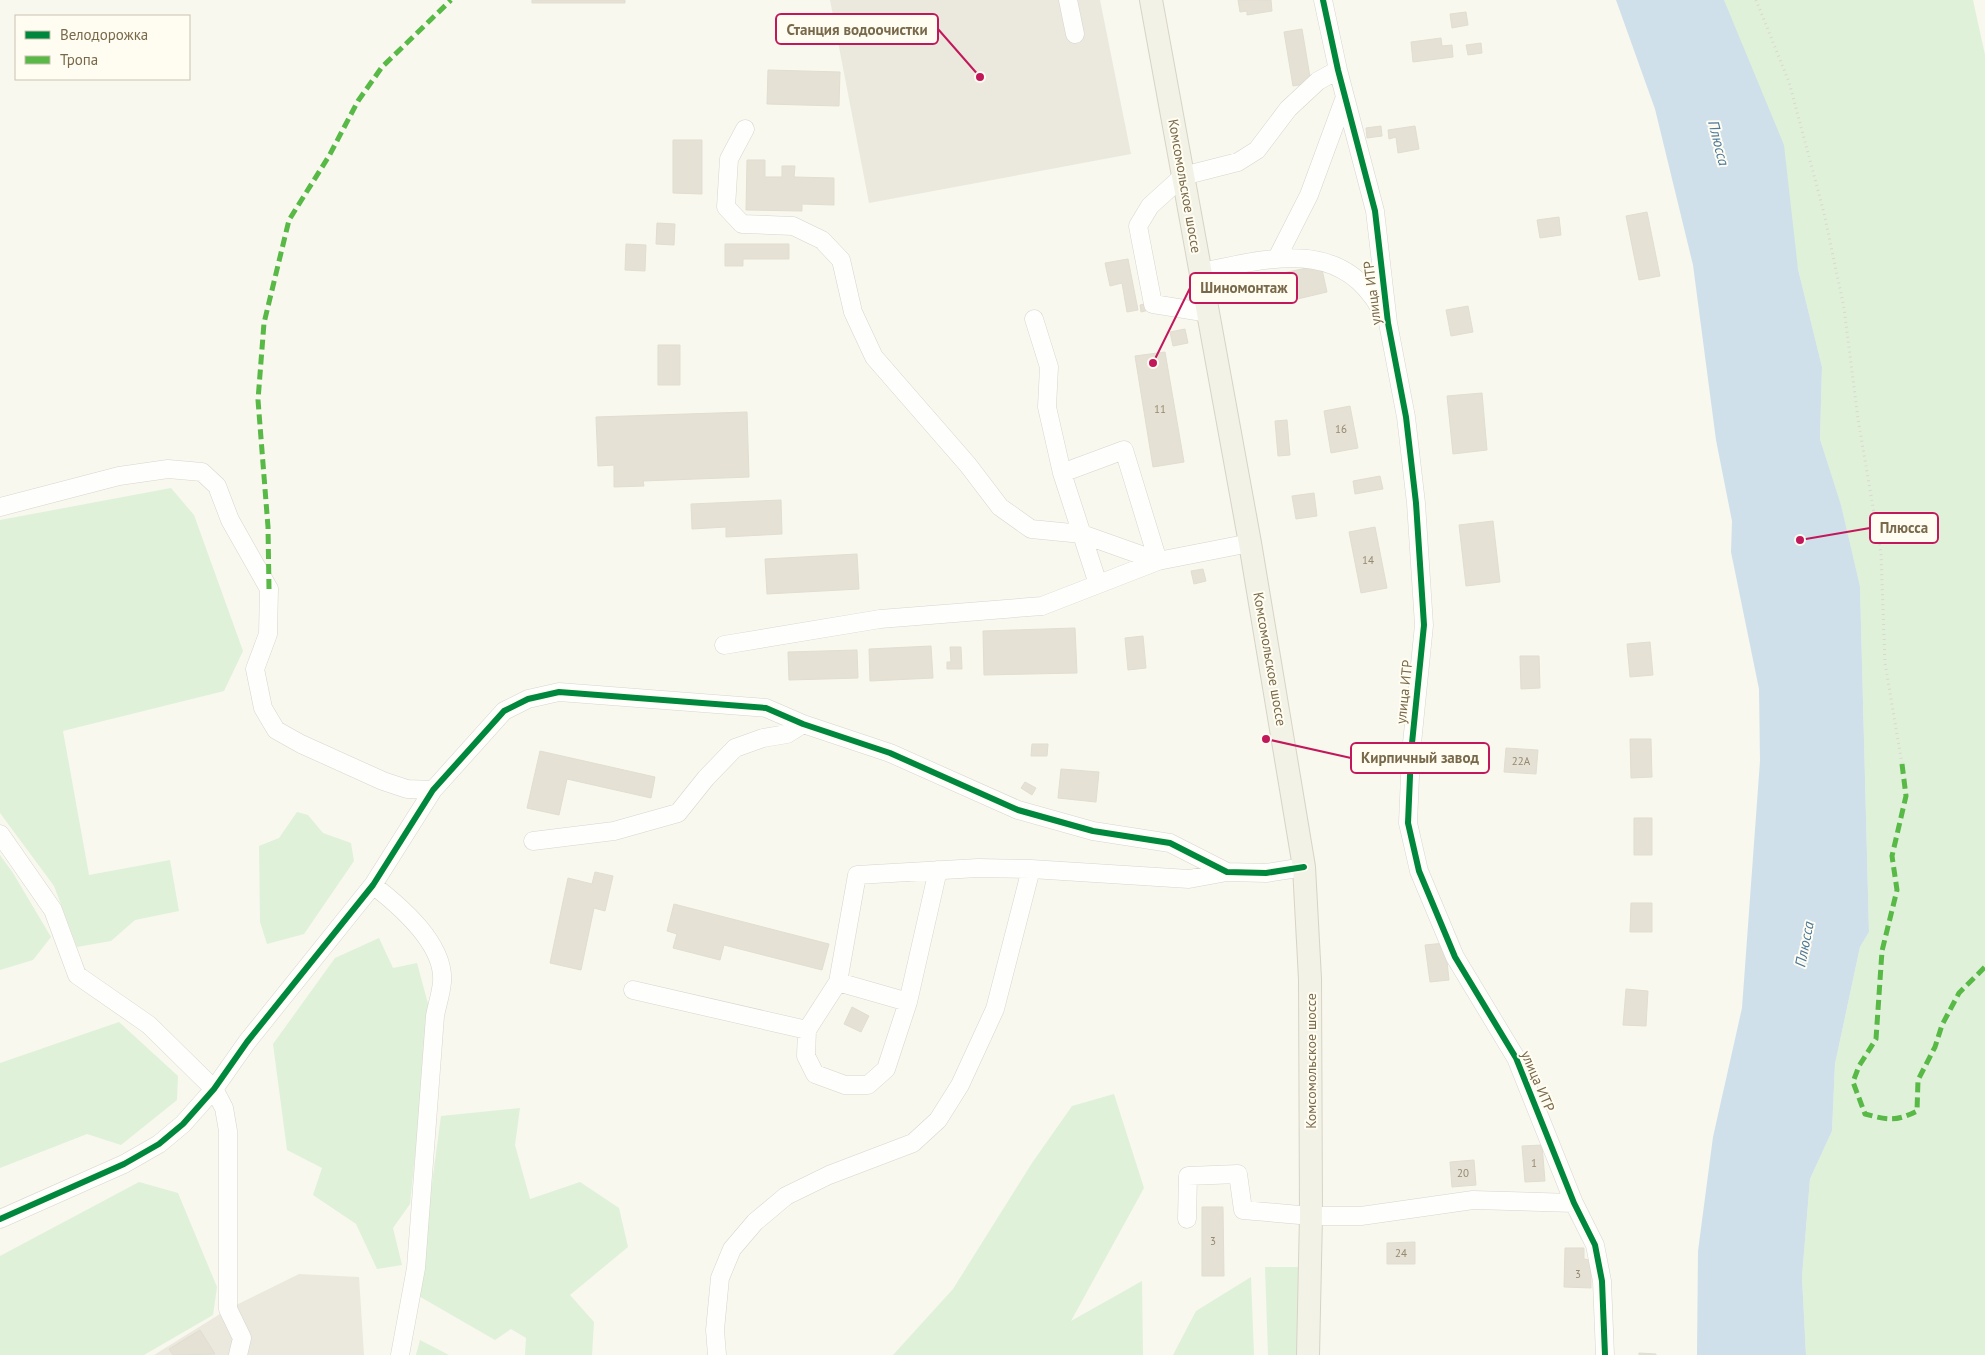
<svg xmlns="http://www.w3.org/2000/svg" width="1985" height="1355" font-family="'PT Sans',sans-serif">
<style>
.industrial{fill:#ebe9de}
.green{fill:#dff1d9}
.water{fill:#cfe0ea}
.building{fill:#e5e1d5;stroke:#e1ddd0}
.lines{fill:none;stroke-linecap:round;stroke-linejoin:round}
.minor-casing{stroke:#d8d5cc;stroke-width:19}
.major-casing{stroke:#d7d3c7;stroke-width:24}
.path{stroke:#dbd7cf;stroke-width:3;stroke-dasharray:1 4;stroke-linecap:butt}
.minor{stroke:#fefefc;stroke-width:18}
.major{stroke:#f3f2e6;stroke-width:22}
.quiet{stroke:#58b947;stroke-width:5;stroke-dasharray:10 5;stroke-linecap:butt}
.cycleway-casing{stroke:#fffdf1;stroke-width:9}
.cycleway{stroke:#00873e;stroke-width:6}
.labels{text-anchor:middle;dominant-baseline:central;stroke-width:4;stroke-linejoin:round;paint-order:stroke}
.number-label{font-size:11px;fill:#968970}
.street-label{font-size:14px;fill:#79694b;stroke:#fffdf1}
.water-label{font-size:15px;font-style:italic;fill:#4a779c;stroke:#fffdf1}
.leader{fill:none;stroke:#c2185b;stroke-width:2}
.callout-dot{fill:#c2185b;stroke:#fffdf1;stroke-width:2}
.callout{fill:#fffdf1;stroke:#c2185b;stroke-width:2}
.callout-label{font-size:15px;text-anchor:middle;font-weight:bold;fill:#79694b}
</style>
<rect width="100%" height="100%" fill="#f8f8ee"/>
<path class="industrial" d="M830,0h270l31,154 -262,49z
M299,1274l60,3 5,78h-210l74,-46z"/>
<path class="green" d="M1724,0h249l12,55v1300h-179l-4,-78 8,-98 22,-48 3,-67 25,-117 9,-15 -9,-346 -19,-80 -21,-67 2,-72 -24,-98z
M171,488l23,27 49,136 -19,40 -161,40 26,144 81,-15 9,51 -44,9 -24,21 -34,6 -23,-61 -54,-73v-293z
M297,812l11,3 15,18 28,10 3,18 -50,73 -37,10 -7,-22 -1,-76 20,-8z
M0,855l13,18 38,64 -18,23 -33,10z
M379,938l14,30 24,-5 13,48 -20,193 -17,24 9,37 -25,4 -21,-45 -43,-29 9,-27 -35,-18 -14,-106 62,-86z
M119,1022l59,54 -1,24 -56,45 -34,-11 -87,34v-105z
M1114,1094l30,94 -73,133 71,-40 1,74h-250l60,-66 79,-126 40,-57z
M520,1108l-5,37 15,54 50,-17 39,26 9,39 -58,48 24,27 -2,33h-67l1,-17 -15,-9 -16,11 -78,-45 24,-179z
M139,1182l39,11 39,94 -4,28 -69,40h-144v-99z
M1265,1267h37l-2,88h-32z
M1251,1277l3,78h-81l23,-44z
M420,1340l29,15h-33z"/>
<path class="water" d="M1616,0h108l60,145 14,124 24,98 -2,72 21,66 19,81 9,346 -9,15 -25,117 -3,67 -22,48 -8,98 4,78h-109l1,-104 15,-114 29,-129 18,-247 -1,-72 -28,-137 1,-31 -16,-81 -23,-175 -38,-156z"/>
<path class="building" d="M532,0h93v3h-93z
M1238,0h33l1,11 -25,4v-4l-7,1z
M1466,12l2,13 -16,3 -2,-14z
M1302,29l9,54 -18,3 -9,-54z
M1441,38l1,8 10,-1 1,12 -40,5 -2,-20z
M1481,43l1,10 -14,2 -2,-10z
M768,70l72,2 -1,34 -72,-2z
M1381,126l1,10 -15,2 -1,-10z
M1415,126l4,23 -21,4 -2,-16 -7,2 -1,-9z
M673,140h29v54l-29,-1z
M747,160h18v17h17v-11h13l-1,11 40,1v27l-32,-1v7l-56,-1z
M1647,212l13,64 -21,4 -13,-64z
M1559,217l2,18 -21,3 -3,-18z
M657,223l18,1 -1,21 -18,-1z
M626,244l20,1 -1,26 -20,-1z
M725,244h64v15h-46v7h-18z
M1128,259l10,51 -11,2 -5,-29 -12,3 -5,-23z
M1321,265l6,27 -38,9 -6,-28z
M1148,303l1,7 -8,2 -1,-7z
M1468,306l5,26 -22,4 -5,-26z
M1185,329l3,14 -15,3 -3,-14z
M658,345h22v40h-22z
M1165,352l19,110 -31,5 -18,-111z
M1482,393l5,57 -34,4 -6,-58z
M1350,406l8,42 -27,5 -7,-42z
M747,412l2,65 -106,4 1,5 -30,1v-22l-16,1 -2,-49z
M1287,420l3,35 -12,1 -3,-35z
M1380,476l3,13 -28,5 -2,-13z
M1314,493l3,23 -21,3 -4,-23z
M781,500l1,34 -56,3v-10l-34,2 -1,-25z
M1493,521l7,61 -34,4 -7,-61z
M1375,527l12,61 -26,5 -12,-61z
M857,554l2,35 -92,5 -2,-35z
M1203,569l3,12 -12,3 -3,-13z
M1075,628l2,45 -93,2 -1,-44z
M1143,636l3,32 -18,2 -3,-32z
M1650,642l3,33 -23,2 -3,-33z
M931,646l2,32 -63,3 -1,-32z
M950,647h11l1,22h-15v-7h4z
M857,650l1,28 -69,2 -1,-28z
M1520,656h19l1,32 -19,1z
M1630,739h21l1,38 -21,1z
M1032,744h16l-1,12h-16z
M1506,748l32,2 -2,24 -32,-2z
M540,751l115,26 -4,21 -84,-19 -8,36 -32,-7z
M1061,769l38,3 -3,30 -38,-4z
M1025,782l11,6 -4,7 -11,-7z
M1634,818h18v37h-18z
M595,872l18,4 -8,35 -11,-3 -13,62 -31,-7 18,-85 24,6z
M1631,903h21v29h-22z
M674,904l155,40 -7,26 -98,-25 -4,15 -47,-12 4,-14 -10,-3z
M1445,943l4,37 -19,2 -5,-37z
M1626,989l22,2 -2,35 -23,-1z
M852,1007l17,9 -8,16 -17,-8z
M1542,1145l3,36 -20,1 -3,-36z
M1474,1160l2,25 -24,2 -2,-25z
M1202,1207h21l1,69h-22z
M1415,1242v22h-28v-21z
M1565,1248h19v11l7,1v28l-27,-1z
M200,1330l15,24 -42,1 -4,-6z
M1639,1353l17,1v1h-17z"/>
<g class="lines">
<defs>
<path id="minor" d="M1068,0l7,34
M1323,0l15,70 37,141 13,112 18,94 10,86 8,122 -13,128 -3,70 11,48 36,86 61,101 58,145 21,42 7,36 3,74
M745,129l-16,30 -3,48 16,17 51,2 29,14 19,20 12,52 21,45 94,108 32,42 31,22 51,5 76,27
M1277,258l32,-63 36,-98
M1201,272c58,-11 129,-34 171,24 5,6 8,13 12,20
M1209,313l-56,-9 -15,-78 12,-20 33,-30 55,-14 19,-12 31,-41 30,-28 20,-11
M1034,319l15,48 -2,40 15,66 36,111
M1062,473l62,-23 34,111
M0,507l119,-31 49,-7 34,3 15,14 13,34 39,69 -1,45 -13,35 8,39 13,22 25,14 82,37 24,8 26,1
M724,645l156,-26 162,-13 116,-45 92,-18
M0,834l53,76 24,65 72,50 65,64 10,19 4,23v178l14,29 -4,17
M533,841l81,-10 64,-18 28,-35 29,-30 28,-10 24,-4 16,-10
M373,885c27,21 72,59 69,97 -1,12 -5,23 -7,34l-19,252 -16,87
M838,982l70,20
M633,990l174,40 31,-48 19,-107 121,-7 53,1 158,10 38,-7
M807,1030l-1,26 9,18 30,11h23l18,-16 22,-67 30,-132
M0,1219l124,-55 35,-20 24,-20 31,-35 33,-47 126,-157 60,-95 71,-79 24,-12 31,-7 207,16 37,16 87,29 128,57 75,21 77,12 57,29 39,1 38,-6
M1187,1219l1,-43 50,-2 5,36 68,6h50l112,-16 101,3
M717,1355l-2,-25 5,-52 12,-29 23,-27 31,-26 43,-21 84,-32 25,-23 22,-35 35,-76 36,-140"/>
<path id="major" d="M1151,0l99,543 54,324 6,112 1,237 -3,139"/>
</defs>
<use href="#minor" class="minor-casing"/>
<use href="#major" class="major-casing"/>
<path class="path" d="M1756,0l33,82 35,131 20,95 14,111 23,135 4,109 17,101"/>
<use href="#minor" class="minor"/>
<use href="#major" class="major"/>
<path class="quiet" d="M269,589l-1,-62 -10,-127 6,-77 25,-103 40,-64 29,-55 24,-34 69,-67
M1902,764l4,32 -14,60 5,34 -15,61 -6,88 -17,27 -6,16 12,32c23,6 30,8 52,-3l1,-31 17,-33 7,-22 17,-32 26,-26"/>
<defs>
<path id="cycleway" d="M1323,0l15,70 37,141 13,112 18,94 10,86 8,122 -13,128 -3,70 11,48 36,86 61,101 58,145 21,42 7,36 3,74
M0,1219l124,-55 35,-20 24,-20 31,-35 33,-47 126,-157 60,-95 71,-79 24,-12 31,-7 207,16 37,16 87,29 128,57 75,21 77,12 57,29 39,1 38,-6"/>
</defs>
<use href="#cycleway" class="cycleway-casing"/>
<use href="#cycleway" class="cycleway"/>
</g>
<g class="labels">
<g class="number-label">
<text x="1160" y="409">11</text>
<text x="1341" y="429">16</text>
<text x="1368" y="560">14</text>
<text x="1521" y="761">22А</text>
<text x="1534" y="1163">1</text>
<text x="1463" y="1173">20</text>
<text x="1213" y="1241">3</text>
<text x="1401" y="1253">24</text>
<text x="1578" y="1274">3</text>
</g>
<g class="street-label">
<text transform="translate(1185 186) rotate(80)">Комсомольское шоссе</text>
<text transform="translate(1372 293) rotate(-97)">улица ИТР</text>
<text transform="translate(1270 659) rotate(80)">Комсомольское шоссе</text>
<text transform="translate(1404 692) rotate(-84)">улица ИТР</text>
<text transform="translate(1311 1061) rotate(-90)">Комсомольское шоссе</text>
<text transform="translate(1538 1081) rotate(67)">улица ИТР</text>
</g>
<g class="water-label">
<text transform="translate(1719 143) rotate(76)">Плюсса</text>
<text transform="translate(1804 944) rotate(-79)">Плюсса</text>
</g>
</g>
<path class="leader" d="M980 77L938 29M1153 363L1190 288M1800 540L1870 528M1266 739L1351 758"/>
<g class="callout-dot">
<circle cx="980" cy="77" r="5"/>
<circle cx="1153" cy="363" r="5"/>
<circle cx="1800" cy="540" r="5"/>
<circle cx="1266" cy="739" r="5"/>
</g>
<g class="callout">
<rect x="776" y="14" width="162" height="30" rx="5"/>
<rect x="1190" y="273" width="107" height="30" rx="5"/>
<rect x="1870" y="513" width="68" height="30" rx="5"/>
<rect x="1351" y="743" width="138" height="30" rx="5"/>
</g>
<g class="callout-label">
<text x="857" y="35">Станция водоочистки</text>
<text x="1244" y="293">Шиномонтаж</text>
<text x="1904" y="533">Плюсса</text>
<text x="1420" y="763">Кирпичный завод</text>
</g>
<rect x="15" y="15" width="175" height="65" fill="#fffdf1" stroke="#c9c2af"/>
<rect x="25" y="31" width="25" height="8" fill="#00873e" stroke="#c9c2af"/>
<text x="60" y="40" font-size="15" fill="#79694b">Велодорожка</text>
<rect x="25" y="56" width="25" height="8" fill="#58b947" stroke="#c9c2af"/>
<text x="60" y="65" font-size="15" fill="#79694b">Тропа</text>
</svg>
